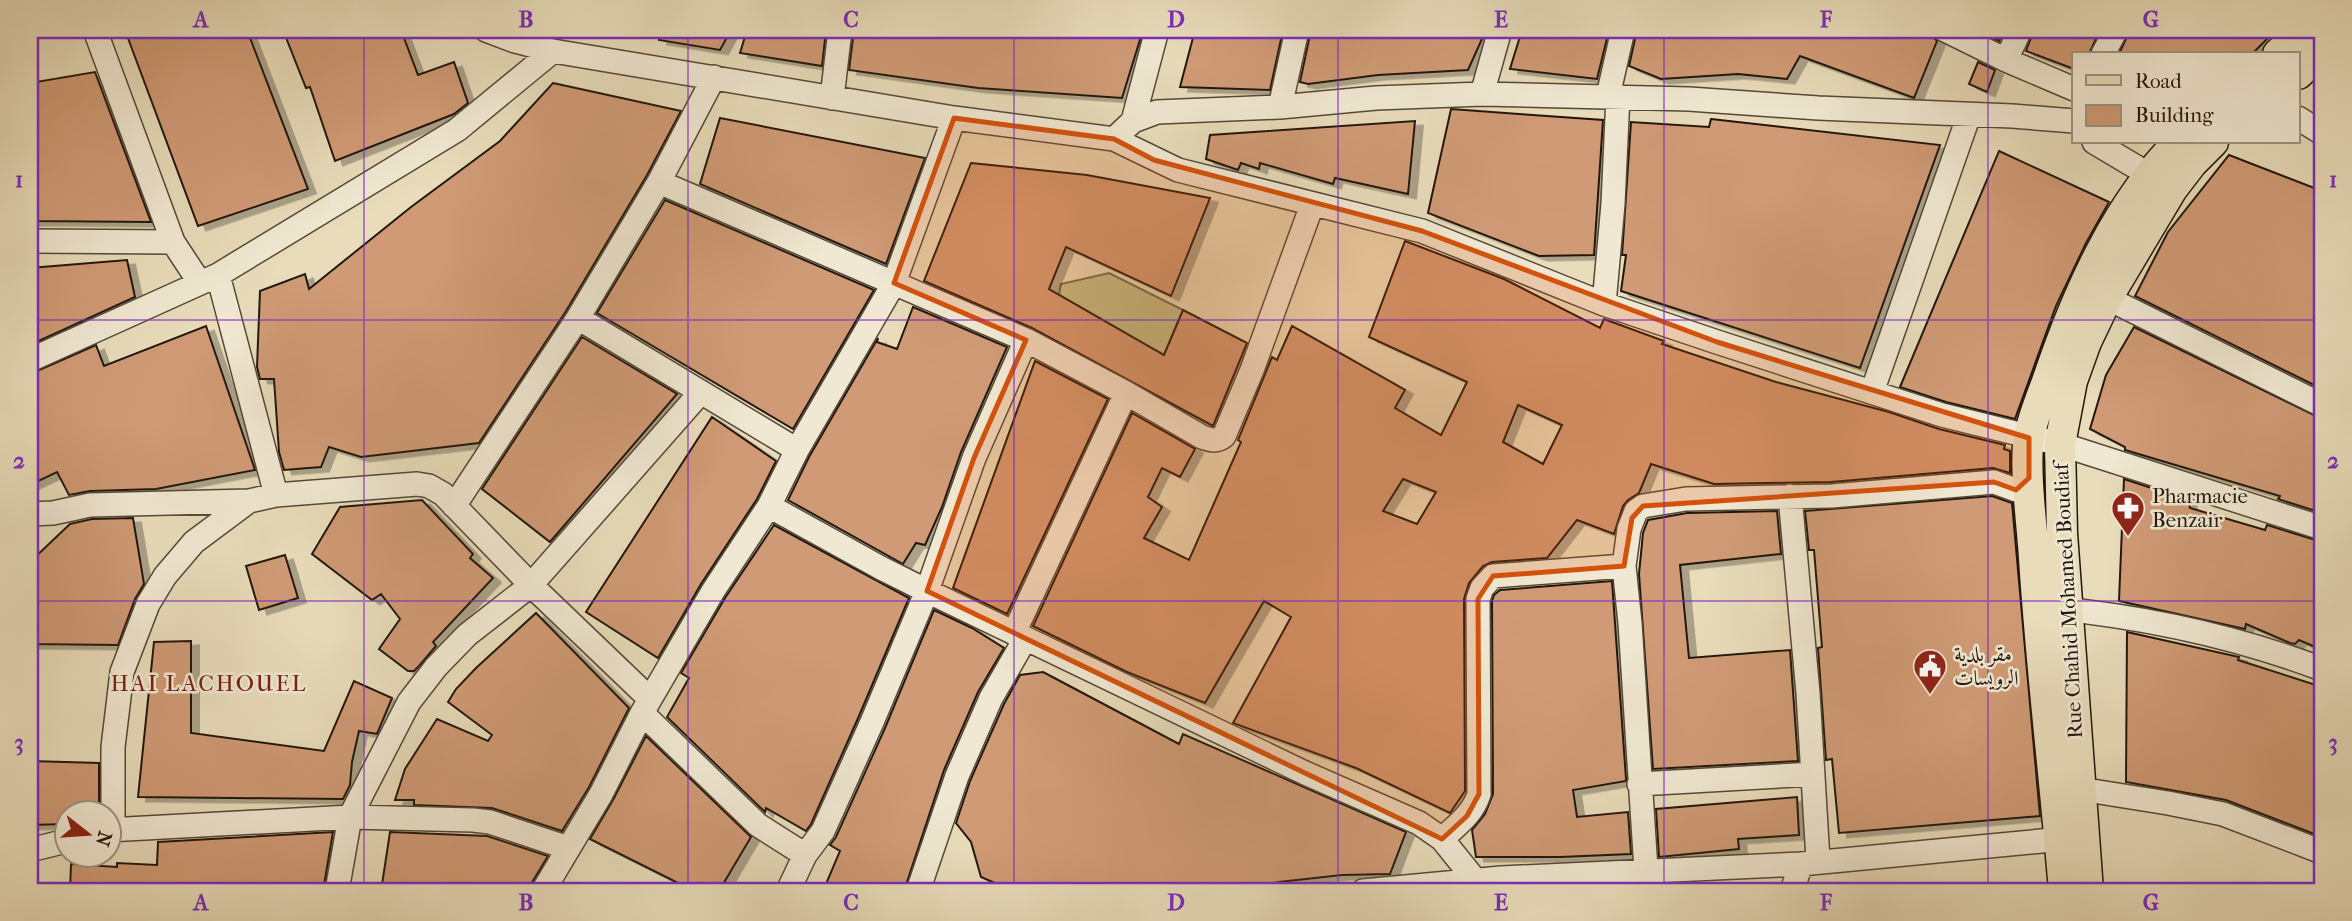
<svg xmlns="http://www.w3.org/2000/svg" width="2352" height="921" font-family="'IM FELL French Canon',Amiri,serif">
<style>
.green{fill:#bebe8a;stroke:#706b4b;stroke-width:2}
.building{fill:#cf9a75;stroke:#23180c;stroke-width:2;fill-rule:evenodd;filter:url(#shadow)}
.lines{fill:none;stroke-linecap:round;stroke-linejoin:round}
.minor-casing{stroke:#544938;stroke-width:26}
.major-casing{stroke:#23180c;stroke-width:33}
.minor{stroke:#f0e8d2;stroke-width:23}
.major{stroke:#e8dcba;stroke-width:30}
.marked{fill:#d4520c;fill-opacity:0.2;stroke:#d4520c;stroke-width:5;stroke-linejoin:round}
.grid{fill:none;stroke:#7b2cbf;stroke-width:2;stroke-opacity:0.55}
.labels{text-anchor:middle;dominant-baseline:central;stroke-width:5;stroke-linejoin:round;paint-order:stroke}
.poi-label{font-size:21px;fill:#23180c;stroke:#f0e8d2;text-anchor:start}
.street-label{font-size:21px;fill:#23180c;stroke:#f0e8d2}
.neighbourhood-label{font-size:23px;letter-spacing:2px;fill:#7a1f14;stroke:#f0e8d2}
.neatline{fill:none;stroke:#7b2cbf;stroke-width:2.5}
.grid-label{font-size:23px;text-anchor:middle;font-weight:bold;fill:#7b2cbf}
</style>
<defs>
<filter id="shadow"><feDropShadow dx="8" dy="4.5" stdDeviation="0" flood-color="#0004"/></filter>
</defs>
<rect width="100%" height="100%" fill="#e8dcba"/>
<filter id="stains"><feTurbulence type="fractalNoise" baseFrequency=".00286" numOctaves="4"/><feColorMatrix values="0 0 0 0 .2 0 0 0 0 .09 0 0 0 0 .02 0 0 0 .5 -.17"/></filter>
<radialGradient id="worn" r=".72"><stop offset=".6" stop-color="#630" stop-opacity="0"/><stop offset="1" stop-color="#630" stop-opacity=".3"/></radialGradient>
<path class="green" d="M1109,273l74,37 -19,45 -106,-55 3,-16z"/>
<path class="building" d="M125,30h122l61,159 -110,37z
M283,30h118l17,45 36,-13 14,41 -14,11 -119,47 -25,-74 -4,1z
M660,30h71l-11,20 -61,-10z
M747,30h79l-4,36 -82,-13z
M854,30h289l-21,68 -144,-10 -129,-18z
M1195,30h88l-13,60 -90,-3z
M1311,30h175l-18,40 -90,5 -70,9 -8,-2z
M1522,30h87l-12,49 -87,-10z
M1637,30h294l2,7 4,4 -23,57 -114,-42 -13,23 -49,-5 -77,5 -32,-13z
M1976,30h29l-6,11z
M2034,30h66l-11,24h-15v15l-48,-18z
M2130,30h146l-24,24h-133z
M1978,62l17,8 -8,22 -18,-8z
M95,72l56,150 -121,-1v-138z
M553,83l128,28 -34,64 -81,136 -87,132 -118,14 -32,-10 -8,20 -37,3 -5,-18 -5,-73h-14l-3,-12 3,-76 45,-17 4,15 102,-82 89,-66z
M1451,109l152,11 -9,135 -55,1 -111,-43z
M720,118l205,40 -39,106 -186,-80z
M1711,119l229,26 -80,223 -239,-77 5,-36h-4l9,-133 78,5z
M1415,121l-7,73 -73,-16 -2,6 -73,-21 -1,6 -18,-6 -3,7 -32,-11 4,-24z
M1999,151l110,51 -23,41 -30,63 -41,113 -69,-17 -46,-15z
M2229,155l93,36v198l-187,-93 33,-64z
M971,163l116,12 123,23 -39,98 -105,-49 -17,42 115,66 19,-45 64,33 -34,83 -181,-98 -108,-47z
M665,200l209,90 -81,139 -196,-116z
M1405,241l99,38 96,49 4,-9 60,22 -2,3 114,38 113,30 50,17 66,16 -1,4 6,2v22l-17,-5 -162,14 -117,2 -63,-20 -12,29 -11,7 -5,6 -9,28 -37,-14 -30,38 -55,4 -9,4 -14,17 -5,16 1,192 -15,22 -94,-45 -123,-45 58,-106 -27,-16 -59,102 -78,-31 -94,-46 99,-213 63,36 -15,28 -18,-9 -14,29 14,10 -18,31 45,22 52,-118 -3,-2 34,-83 5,3 15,-34 113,64 -10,18 46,27 26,-53 -98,-45zM1518,405l44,20 -19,39 -40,-22zM1403,479l33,13 -19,32 -34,-13z
M127,260l8,37 -105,48v-77z
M913,307l94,40 -46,105 -19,55 -17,38 -9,-2 -13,21 -115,-64 21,-43 69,-119 -1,4 20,7z
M206,326l49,144 -99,19 -66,2 -21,4 -12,-23 -27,13v-111l66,-29 8,21z
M2134,327l188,92v94l-44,-14 2,-3 -155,-46v-3l-35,-18 16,-54z
M582,337l95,57 -127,148 -68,-53z
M1035,361l73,38 -101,215 -54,-26z
M712,417l64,44 -19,38 -56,85 -43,74 -72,-46z
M2124,479l64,21 2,8 75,22 2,-5 55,17v108l-23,-10 -4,4 -5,-1 -44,-19 -1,5 -126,-28z
M1992,496l20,7 28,313 -201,17 -7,-74 -6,1 -8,-112 4,-1 -8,-97h-5l-4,-39z
M422,500l51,54 -3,4 23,20 -60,64 3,4 -17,20 -5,5h-6l-29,-22 21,-30 -19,-25 -9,6 -60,-46 28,-47z
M1777,511l4,43 -101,11 9,93 101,-8 8,111 -145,8 -14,-195 4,-41 5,-13 39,-7z
M133,518l11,66 -9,15 -17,46 -88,-1v-82l40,-38 22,-5z
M774,525l135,73 -50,118 -48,108 -5,7 -40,-23 -1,4 -98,-95 22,-39 -8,-5 44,-75z
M285,555l13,43 -39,12 -13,-44z
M1612,581l14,198v2l-53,9 4,27 51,-5 3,42 -71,3h-84l-4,-27 13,-16 8,-20 -1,-193 2,-6 6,-5z
M934,610l38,18 32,20 -26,44 -34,78 -40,121h-81l17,-40 -10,-6 6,-8 49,-109z
M536,613l93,95 -40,79 -27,44 -70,-23 -78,-3v-5h-19l10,-31 32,-50 51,22 4,-6 -44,-33 8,-13 20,-21z
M2127,632l112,25 -1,3 84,27v150l-96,-37 -100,-18z
M191,641v92l133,18 30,-70 38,17 -15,36 -18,-3 -7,31 -2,23 -7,14 -205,-2 16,-155z
M1043,672l136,72 4,-10 223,98 -16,42 -48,1 -63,7 -47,9h-219l-32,-14 -10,-35 -15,-19 14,-42 34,-77 16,-29z
M646,736l105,101 -32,54h-25l-104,-52 23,-39z
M30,761l69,2v50h-33v11l-36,1z
M1797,797l2,38 -61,4 1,10 -80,8 -3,-48z
M333,832l-10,59h-253l1,-27 46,3v-4l40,2 1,-23z
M390,832l97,4 61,20 -17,28 -2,7h-9l-36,-8 -1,8h-102z"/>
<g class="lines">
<defs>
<path id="minor" d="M95,30l78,212 27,41
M486,30l29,11 38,10 401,67 160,21 64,31 244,61 182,73 113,38 225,73 118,29 262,84
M1945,30l61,30 68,29
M2103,54l13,-24
M2006,60l14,-30
M1482,94l18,-64
M1608,96l15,-66
M832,98l8,-68
M1280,107l17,-77
M2298,118l24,15
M1133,121l24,-91
M1114,139l19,-18 24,-9 123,-5 96,-9 106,-4 207,5 129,9 194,8 62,5
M2094,142l69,41
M659,182l367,158 100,53 76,44c9,3 14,5 22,-1l28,-66 60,-165
M30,241l143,1
M218,275l58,220
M2107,298l215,107
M1604,304l9,-100 5,-108
M578,318l219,132
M30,360l188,-85 239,-145 96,-79
M1872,392l97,-277
M1790,496l18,197 10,167
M454,506l124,-188 81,-136 55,-105
M769,506l112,62 46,23 378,182 114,50 23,16 33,41
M30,514l23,-1 37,-8 159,-4
M2053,608c91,9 184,29 269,61
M1014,633l112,-240
M642,713l116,112 47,30
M1639,784l174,-10
M2080,789l88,14 55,11 99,38
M113,829v-82l9,-75 26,-68 17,-28 29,-34 55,-41 27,-6 141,-11 12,2 14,8 88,91 119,114
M108,830l242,-13 123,3 17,2 78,26
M1442,839c15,-14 31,-25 37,-45l-1,-195 4,-11 11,-12 131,-10
M30,850l36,-9
M1646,870l-16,-247 -6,-57 5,-37 7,-18 7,-5 43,-7 146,-3 162,-14 22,8 13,-12
M337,891l13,-74 59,-115 27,-35 31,-32 64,-50 170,-193
M543,891l58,-97 41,-81 71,-122 56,-85 28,-56 97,-167 60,-165
M788,891l17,-36 18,-24 49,-109 55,-131 47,-133 52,-118
M918,891l39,-115 34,-78 34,-59
M1363,891l138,-13 300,-14 272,-26
M1792,891l9,-27"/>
<path id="major" d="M2278,54l26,-24
M2298,74l24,-23
M2064,891c-9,-111 -23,-221 -30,-333 -2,-34 -10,-88 -5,-121 4,-21 13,-41 20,-61 28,-82 68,-173 130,-234
M2088,891l-26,-358 -2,-89 12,-63 14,-39 21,-44 65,-109 20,-26 21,-21"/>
</defs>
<use href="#minor" class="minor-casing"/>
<use href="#major" class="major-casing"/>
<use href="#minor" class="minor"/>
<use href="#major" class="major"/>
</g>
<path class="marked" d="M954,118l160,21 40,21 268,71 295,111 312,96v40l-13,12 -22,-8 -351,24 -11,12 -8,48 -131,10 -15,23 1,195 -12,22 -25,23 -515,-248 47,-133 52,-118 -132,-57z"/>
<path class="grid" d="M364,30v861M688,30v861M1014,30v861M1338,30v861M1664,30v861M1988,30v861M30,320h2292M30,601h2292"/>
<defs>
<symbol id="pharmacy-pin" viewBox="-11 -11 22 30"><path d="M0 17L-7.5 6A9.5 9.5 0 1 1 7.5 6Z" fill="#8f2418" stroke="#f0e8d2"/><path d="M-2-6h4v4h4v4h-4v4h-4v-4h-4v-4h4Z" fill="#fff"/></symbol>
<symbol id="civic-pin" viewBox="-11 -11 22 30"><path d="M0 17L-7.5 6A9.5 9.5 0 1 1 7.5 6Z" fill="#8f2418" stroke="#f0e8d2"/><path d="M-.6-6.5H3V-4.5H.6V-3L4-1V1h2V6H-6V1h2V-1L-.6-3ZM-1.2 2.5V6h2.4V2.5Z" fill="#fff"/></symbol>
</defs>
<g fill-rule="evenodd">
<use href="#pharmacy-pin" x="2109" y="489" width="38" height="52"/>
<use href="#civic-pin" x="1911" y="647" width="38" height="52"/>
</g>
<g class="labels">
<g class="poi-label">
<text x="2152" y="496">Pharmacie<tspan x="2152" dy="24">Benzair</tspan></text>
<text x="1954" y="654">مقر بلدية<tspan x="1954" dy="24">الرويسات</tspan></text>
</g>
<g class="street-label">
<text transform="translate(2068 601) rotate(-93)">Rue Chahid Mohamed Boudiaf</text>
</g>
<g class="neighbourhood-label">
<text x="209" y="683">HAI LACHOUEL</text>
</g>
</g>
<rect width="2352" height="921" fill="none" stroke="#e8dcba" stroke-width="77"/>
<rect x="2072" y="52" width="228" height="91" fill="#f0e8d2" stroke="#9e9583" stroke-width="2"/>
<rect x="2086" y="75" width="35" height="10" fill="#e8dcba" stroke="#9e9583" stroke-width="2"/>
<text x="2135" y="88" font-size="21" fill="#23180c">Road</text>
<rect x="2086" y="105" width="35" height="21" fill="#cf9a75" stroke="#9e9583" stroke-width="2"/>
<text x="2135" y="122" font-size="21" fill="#23180c">Building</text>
<g transform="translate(88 834) rotate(107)"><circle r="33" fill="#f0e8d2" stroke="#9e9583" stroke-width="2"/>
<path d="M0-5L12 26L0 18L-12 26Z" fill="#8f2418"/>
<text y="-10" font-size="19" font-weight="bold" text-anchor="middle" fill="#23180c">N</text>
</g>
<rect x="38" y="38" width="2276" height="845" class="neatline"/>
<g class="grid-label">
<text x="201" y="27">A</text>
<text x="526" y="27">B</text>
<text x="851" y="27">C</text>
<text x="1176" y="27">D</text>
<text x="1501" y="27">E</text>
<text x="1826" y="27">F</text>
<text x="2151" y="27">G</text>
<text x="19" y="187">1</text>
<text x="2333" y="187">1</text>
<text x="19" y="468">2</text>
<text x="2333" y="468">2</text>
<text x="19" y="750">3</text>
<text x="2333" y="750">3</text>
<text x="201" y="910">A</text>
<text x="526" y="910">B</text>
<text x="851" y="910">C</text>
<text x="1176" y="910">D</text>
<text x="1501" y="910">E</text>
<text x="1826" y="910">F</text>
<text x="2151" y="910">G</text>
</g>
<rect width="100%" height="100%" filter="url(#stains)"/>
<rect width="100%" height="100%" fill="url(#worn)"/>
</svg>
